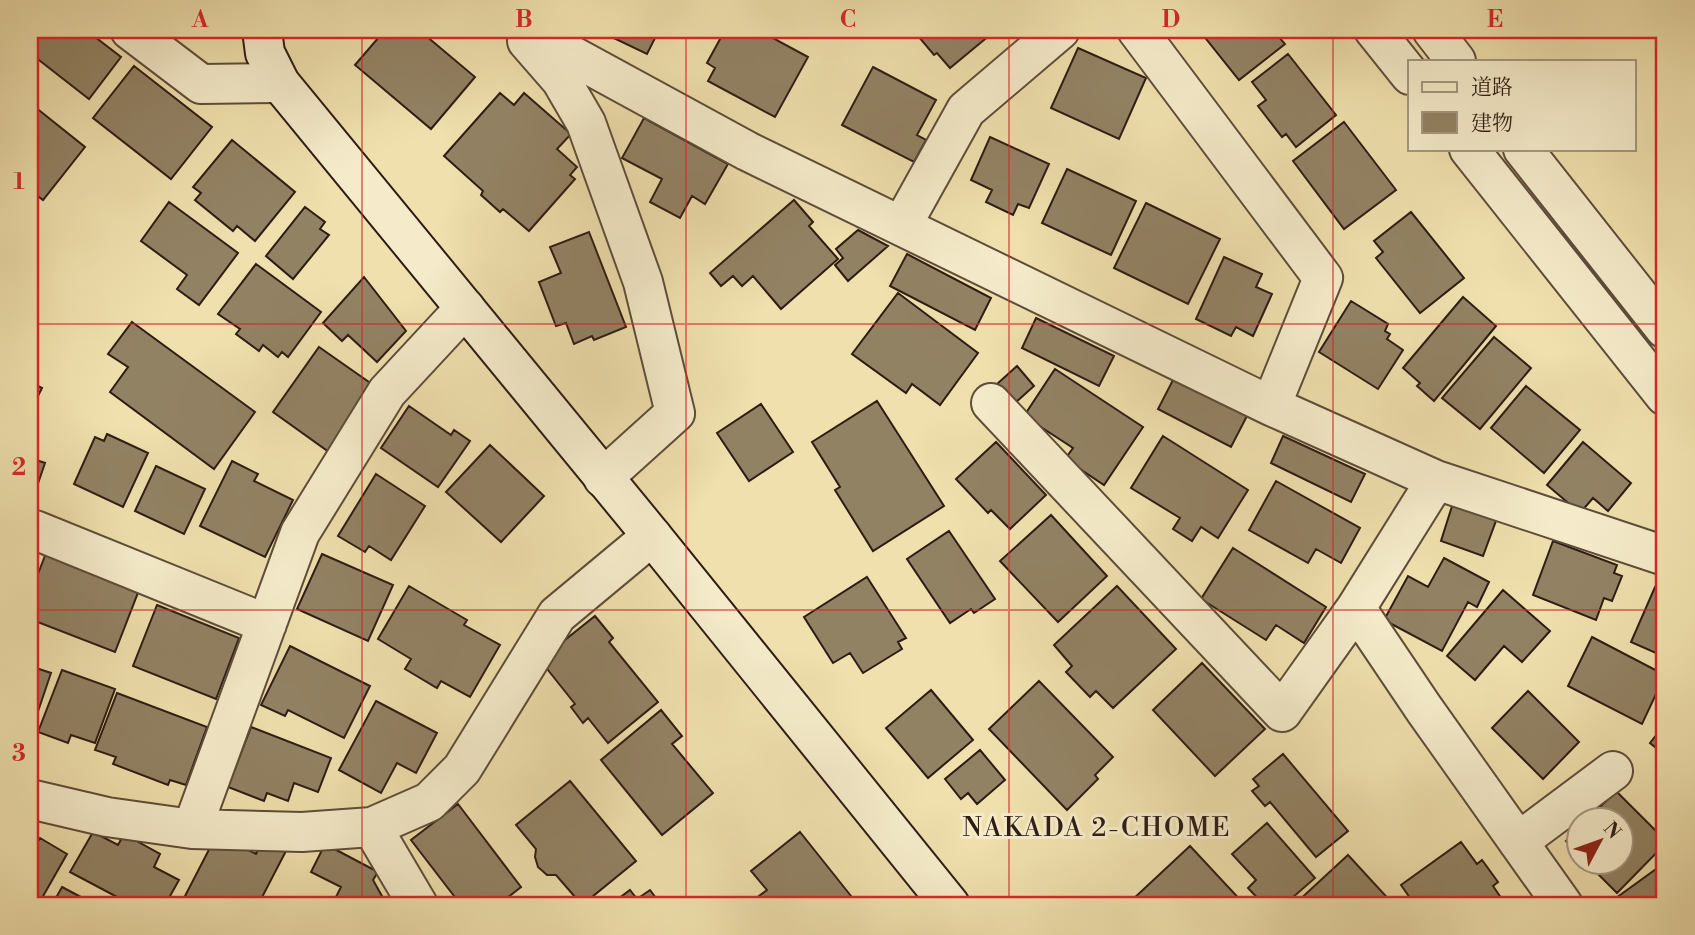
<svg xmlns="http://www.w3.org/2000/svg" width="1695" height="935" font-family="'Libre Bodoni','Noto Serif JP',serif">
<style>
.building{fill:#928264;stroke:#2e1c14;stroke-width:2}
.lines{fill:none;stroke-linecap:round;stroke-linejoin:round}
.street-casing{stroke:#5e4d3a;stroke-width:42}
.secondary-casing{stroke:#2e1c14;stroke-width:42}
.street{stroke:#f5ebca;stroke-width:38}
.secondary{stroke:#f5ebca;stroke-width:38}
.grid{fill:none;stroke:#d62828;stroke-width:2;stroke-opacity:0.55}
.labels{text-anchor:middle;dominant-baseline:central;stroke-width:6;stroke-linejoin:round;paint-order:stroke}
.neighbourhood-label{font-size:26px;letter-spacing:2px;fill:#2e1c14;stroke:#f5ebca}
.neatline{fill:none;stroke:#d62828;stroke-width:2.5}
.grid-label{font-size:23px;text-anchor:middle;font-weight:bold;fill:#d62828}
</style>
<rect width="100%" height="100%" fill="#efe0ad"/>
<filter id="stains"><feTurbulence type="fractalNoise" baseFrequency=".00286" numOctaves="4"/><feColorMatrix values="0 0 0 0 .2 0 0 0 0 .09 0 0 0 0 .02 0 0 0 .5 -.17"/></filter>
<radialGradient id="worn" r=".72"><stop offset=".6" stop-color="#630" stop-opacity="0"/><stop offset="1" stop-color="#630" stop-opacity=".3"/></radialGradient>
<path class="building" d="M30,30h56l35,27 -32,42 -59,-46z
M385,30h34l56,47 -44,52 -76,-64z
M597,30h62l-12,24z
M725,30h33l50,27 -33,60 -67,-36 7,-13 -8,-5z
M913,30h83l-46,38 -13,-15 -3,2z
M1199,30h74l12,14 -46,36z
M1078,48l68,30 -27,61 -68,-31z
M1288,54l48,61 -40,32 -10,-13 -4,3 -24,-31 8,-6 -14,-18z
M134,66l78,61 -41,52 -78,-61z
M873,67l63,33 -19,35 9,5 -12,22 -72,-37z
M500,93l14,12 10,-12 47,41 -14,15 20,18 -7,8 5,4 -46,52 -26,-22 -3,3 -19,-17 2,-4 -39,-35z
M30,103l55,44 -42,53 -13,-10z
M644,118l84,46 -23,40 -13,-8 -12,22 -30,-16 12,-23 -40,-21z
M1344,122l52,68 -52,39 -51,-68z
M990,137l59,27 -20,44 -11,-4 -5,11 -27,-13 6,-12 -21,-10z
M232,140l63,52 -40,49 -18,-15 -4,5 -38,-31 6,-7 -8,-6z
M1067,169l69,32 -25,54 -69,-32z
M794,200l19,22 -4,4 29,33 -57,50 -28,-33 -11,10 -9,-10 -12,10 -11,-13z
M169,202l69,51 -39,52 -22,-16 10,-14 -46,-34z
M1146,203l74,36 -32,65 -74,-36z
M305,207l20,15 -5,7 9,6 -36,44 -27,-23z
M1411,212l53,66 -44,35 -44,-55 7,-6 -9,-11z
M858,230l30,16 -40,35 -13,-16 8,-7 -7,-9z
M589,232l37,95 -32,13 -2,-4 -18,8 -8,-21 -10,3 -17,-44 22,-9 -11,-26z
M907,254l84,44 -16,32 -85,-44z
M1224,257l38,17 -6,13 16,7 -19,42 -17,-9 -5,9 -35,-17z
M256,264l65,48 -33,45 -6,-5 -4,5 -15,-12 -4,6 -23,-17 4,-5 -22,-15z
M364,277l42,54 -29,31 -29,-27 -6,6 -19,-18z
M898,293l80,60 -38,52 -28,-21 -6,9 -54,-39z
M1463,297l33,29 -62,75 -17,-15 3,-3 -17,-15z
M1351,301l37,23 -3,7 5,3 -3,5 16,11 -25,39 -59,-37z
M1036,318l78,38 -15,30 -77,-38z
M132,322l123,90 -41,57 -104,-77 18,-25 -20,-13z
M1494,337l37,31 -51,61 -38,-31z
M319,347l57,40 -47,65 -56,-40z
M1017,366l17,20 -20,18 -17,-20z
M1055,369l88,58 -39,58 -39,-26 8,-11 -49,-32z
M1174,378l73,38 -16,31 -73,-38z
M30,382l12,6 -12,24z
M1526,386l54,44 -36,43 -53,-45z
M877,401l67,105 -71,45 -38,-61 5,-3 -28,-45z
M761,404l32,48 -44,29 -32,-48z
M409,406l42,29 3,-5 16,11 -32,46 -57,-39z
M107,434l41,19 -25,54 -49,-23 21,-47 9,4z
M1163,436l85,54 -30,48 -17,-11 -9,14 -19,-12 7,-11 -49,-30z
M1283,436l82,38 -14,28 -80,-39z
M996,442l50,53 -36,34 -19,-19 -3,3 -32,-34z
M1583,442l48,41 -23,28 -15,-13 -13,15 -33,-28z
M490,445l54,51 -43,46 -55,-50z
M30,458l15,5 -15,44z
M232,461l26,13 -4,7 39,19 -28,57 -65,-31z
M156,466l49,23 -21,45 -49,-23z
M376,474l49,32 -34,54 -22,-14 -4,6 -27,-16z
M1276,481l84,47 -19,35 -25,-14 -8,14 -59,-33z
M1453,503l44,15 -14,38 -42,-15z
M1051,515l56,61 -49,46 -58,-61z
M949,531l46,68 -21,14 -3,-4 -21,14 -43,-64z
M1553,541l64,24 -3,8 8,3 -10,25 -8,-3 -8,22 -63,-25z
M1233,548l93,59 -22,36 -28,-18 -10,15 -65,-41z
M46,553l93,37 -24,62 -85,-33v-33l3,1z
M322,554l71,31 -25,56 -71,-32z
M1444,558l45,24 -12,25 -9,-5 -26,49 -58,-31 24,-44 20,11z
M867,577l39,61 -8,4 4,7 -39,24 -13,-20 -17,10 -29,-46z
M409,586l58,34 -3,5 36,20 -30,52 -29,-16 -4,7 -32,-19 6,-10 -33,-20z
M1117,586l59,63 -63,59 -17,-17 -6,6 -24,-25 6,-6 -18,-21z
M1655,587l10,4v66l-34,-15z
M1503,590l47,41 -28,31 -18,-16 -29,34 -28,-24z
M157,605l82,33 -23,61 -83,-33z
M595,616l18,22 -4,4 49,60 -50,41 -20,-25 -5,5 -12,-16 4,-3 -35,-44z
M1592,637l73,38 -23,49 -74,-38z
M290,646l80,40 -26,52 -56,-28 -3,6 -24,-11z
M1202,663l63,66 -50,47 -62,-66z
M30,666l21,7 -21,62z
M62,670l53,19 -20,54 -24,-8 -3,8 -30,-11z
M1039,681l74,76 -18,18 3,4 -31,31 -78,-81z
M931,690l42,50 -45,38 -42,-50z
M1528,691l51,51 -36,37 -51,-51z
M117,693l90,34 -21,58 -16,-5 -2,5 -55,-21 3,-7 -21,-7z
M376,701l61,32 -21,40 -19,-10 -16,30 -42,-23z
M661,710l21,26 -10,8 41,49 -51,42 -61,-75z
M1665,724v31l-15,-12z
M251,727l80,31 -13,34 -24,-9 -6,18 -21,-8 -3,8 -36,-14z
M980,750l25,30 -28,24 -9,-11 -7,6 -16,-20z
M1283,754l65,77 -32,26 -46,-55 -5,4 -13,-15 7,-5 -6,-7z
M1665,759v14l-6,-6z
M570,781l66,80 -54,44 -26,-30h-9l-9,-8 -3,-10 1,-8 -20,-24z
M1616,791l49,49v4l-48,49 -31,-31h36v-42h-35z
M458,804l63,83 -23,18h-37l-50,-65z
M1267,823l48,55 -31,27h-20l-16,-17 8,-8 -24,-26z
M1580,827v28l-14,-14z
M93,832l25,13 6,-11 36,20 -6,13 25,13 -14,25h-33l-62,-33z
M800,832l55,69 -5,4h-84l-7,-9 8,-6 -16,-19z
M217,834l39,20 8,-15 22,12 -28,54h-56l-17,-9z
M40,838l27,16 -29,51h-8v-50z
M1461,842l16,22 5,-4 16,22 -5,4 13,19h-91l-14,-20z
M325,844l53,28 -5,8 14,25h-55l9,-18 -30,-15z
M1190,846l55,59h-110l-4,-4z
M1348,855l46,50h-96l-2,-2z
M1659,867l6,8v30h-55l-1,-2z
M62,887l34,18h-44z
M630,890l7,9 13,-9 9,12 -4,3h-45z"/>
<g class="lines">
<defs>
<path id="street" d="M130,30l71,54 79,-1
M525,30l222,121 524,255 165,74 229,76
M1137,30l186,248 -52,128
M1374,30l36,45
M1432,30l24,31
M527,41l34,39 25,43 57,159 32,131 -72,65
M1469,149l196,247
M1523,149l142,180
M902,225l64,-115 94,-80
M991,403l291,309 74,-104
M1436,480l-80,128 68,101 139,196
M35,530l232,94
M30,799l77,18 85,12 110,3 70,-5 57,-25 33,-33 95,-154 95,-79
M372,827l46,78
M192,829l108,-296 87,-141 78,-84
M1518,842l95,-71"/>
<path id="secondary" d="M262,30l3,23 15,30 372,453 298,369"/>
</defs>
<use href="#street" class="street-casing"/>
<use href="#secondary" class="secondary-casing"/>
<use href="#street" class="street"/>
<use href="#secondary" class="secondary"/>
</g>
<path class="grid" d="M362,30v875M686,30v875M1009,30v875M1333,30v875M30,324h1635M30,610h1635"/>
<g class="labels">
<g class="neighbourhood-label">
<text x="1097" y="828">NAKADA 2-CHOME</text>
</g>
</g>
<rect width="1695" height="935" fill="none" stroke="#efe0ad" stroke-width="77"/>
<rect x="1408" y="60" width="228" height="91" fill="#f5ebca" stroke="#a59881" stroke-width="2"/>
<rect x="1422" y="82" width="35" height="10" fill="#f5ebca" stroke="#a59881" stroke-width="2"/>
<text x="1471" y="94" font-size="21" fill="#2e1c14">道路</text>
<rect x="1422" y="112" width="35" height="21" fill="#928264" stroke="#a59881" stroke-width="2"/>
<text x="1471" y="130" font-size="21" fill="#2e1c14">建物</text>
<g transform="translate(1600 841) rotate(49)"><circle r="33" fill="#f5ebca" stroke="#a59881" stroke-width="2"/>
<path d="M0-5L12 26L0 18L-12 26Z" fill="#8f2418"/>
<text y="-10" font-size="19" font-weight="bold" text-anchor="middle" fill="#2e1c14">N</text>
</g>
<rect x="38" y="38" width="1618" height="859" class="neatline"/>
<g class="grid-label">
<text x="200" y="27">A</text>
<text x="524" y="27">B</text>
<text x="848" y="27">C</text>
<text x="1171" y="27">D</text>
<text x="1495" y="27">E</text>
<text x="19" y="189">1</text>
<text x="19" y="475">2</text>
<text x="19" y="761">3</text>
</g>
<rect width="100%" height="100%" filter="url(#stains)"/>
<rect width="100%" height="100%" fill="url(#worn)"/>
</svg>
